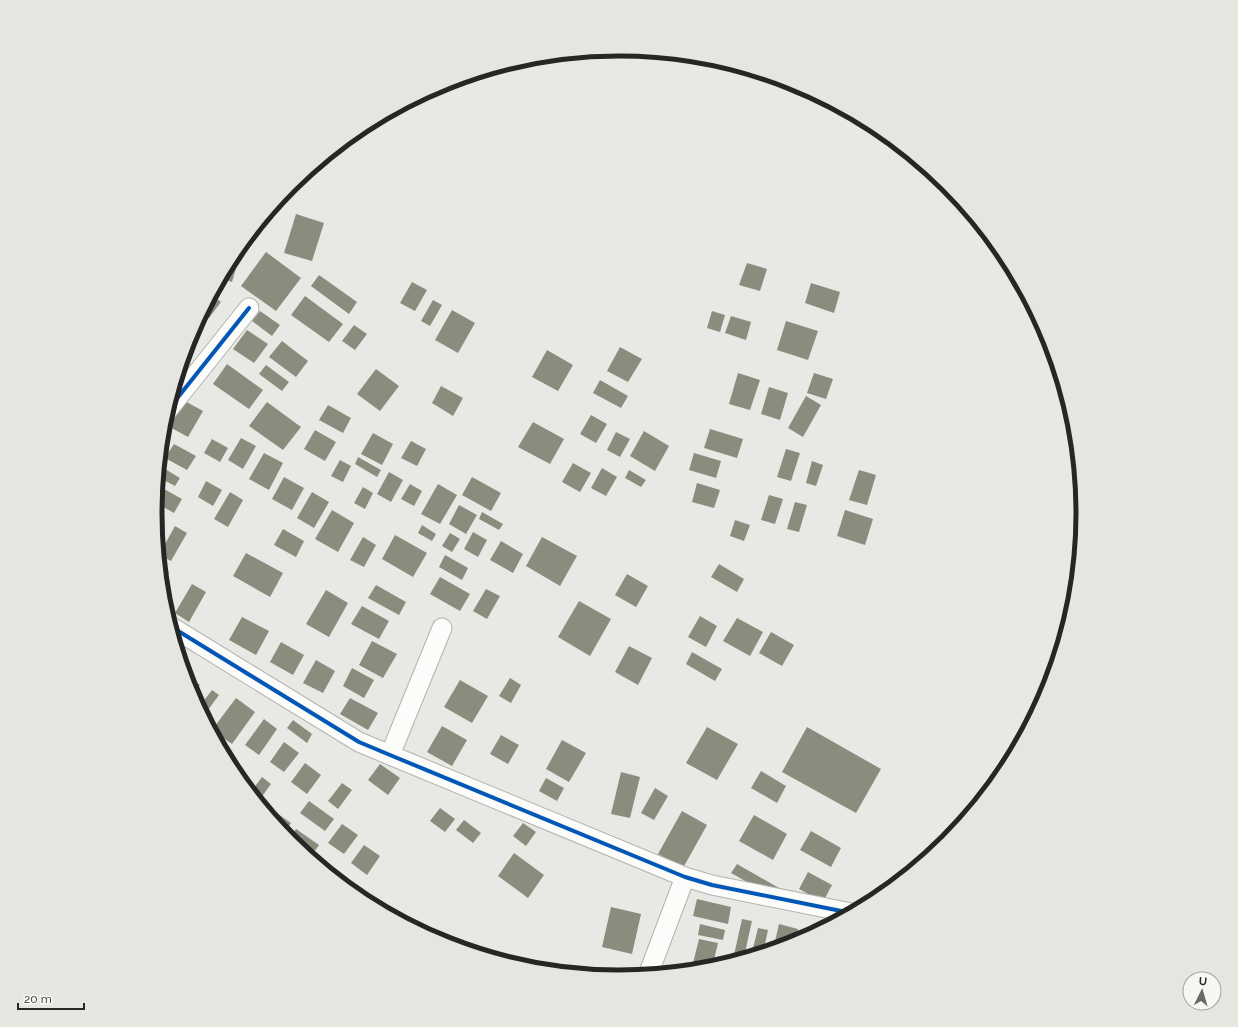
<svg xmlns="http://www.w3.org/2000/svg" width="1238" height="1027" font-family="Raleway,sans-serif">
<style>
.building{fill:#8a8c7d}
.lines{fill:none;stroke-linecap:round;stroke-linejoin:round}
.minor-casing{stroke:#b2b3af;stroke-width:21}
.minor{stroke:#fcfcfb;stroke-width:19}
.cycleway-casing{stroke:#f6f7f0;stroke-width:6}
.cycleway{stroke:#0057b8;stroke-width:4}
.rim{fill:none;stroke:#262624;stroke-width:5}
</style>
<rect width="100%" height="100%" fill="#e8e9e4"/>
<path class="building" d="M296,214l28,9 -12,38 -28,-8z
M244,241l-12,41 -11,-4 12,-23z
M266,252l35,26 -25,33 -35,-25z
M747,263l20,6 -7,22 -21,-6z
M319,275l38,27 -8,12 -38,-28z
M412,282l15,8 -12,21 -15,-8z
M811,283l29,9 -6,21 -29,-10z
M212,295l9,7 -12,16 -7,-5z
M305,296l38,28 -14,18 -38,-27z
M433,300l9,5 -12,21 -9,-5z
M452,310l23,13 -17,30 -23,-13z
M260,311l20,14 -8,11 -20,-15z
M712,311l13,4 -5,17 -13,-4z
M731,316l20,6 -5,18 -21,-7z
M786,321l32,10 -10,29 -31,-10z
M354,325l13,9 -12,16 -13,-9z
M247,330l21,14 -14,19 -21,-14z
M282,341l26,20 -12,16 -27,-20z
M620,347l22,12 -14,23 -21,-11z
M547,350l26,15 -15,26 -26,-14z
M227,364l36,26 -14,19 -36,-25z
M266,365l23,17 -7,9 -23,-17z
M376,369l23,17 -19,25 -23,-17z
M738,373l22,7 -10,30 -21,-6z
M814,373l19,6 -7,20 -19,-6z
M600,380l28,16 -7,12 -28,-15z
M441,386l22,12 -10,18 -21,-13z
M769,387l19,6 -8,27 -19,-6z
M806,396l15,9 -18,32 -15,-9z
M183,400l20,11 -15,26 -20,-11z
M267,402l34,25 -18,23 -34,-24z
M328,405l23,13 -8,15 -24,-13z
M591,415l16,9 -11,19 -16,-9z
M533,422l31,17 -14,25 -32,-17z
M710,429l33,10 -6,19 -33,-10z
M315,430l21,12 -11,19 -21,-12z
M644,431l25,15 -14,25 -25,-15z
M616,432l14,7 -10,18 -13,-7z
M373,433l20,11 -11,21 -21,-11z
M241,438l15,8 -13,23 -15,-9z
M212,439l16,9 -8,14 -16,-9z
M411,441l15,8 -9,17 -16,-8z
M174,444l22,12 -9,14 -22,-12z
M786,449l14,4 -9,28 -14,-4z
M264,453l19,10 -14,27 -20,-11z
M694,453l27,8 -5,17 -27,-8z
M358,457l23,13 -4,7 -22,-13z
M340,460l11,6 -8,16 -12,-6z
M812,461l11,4 -7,21 -10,-3z
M573,463l18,10 -11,19 -18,-10z
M160,466l20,12 -5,8 -17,-9 1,-8z
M602,468l15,9 -11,19 -15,-8z
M629,470l17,10 -5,7 -16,-9z
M859,470l17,5 -9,30 -18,-5z
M389,472l14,8 -12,22 -14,-8z
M284,477l20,11 -12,22 -20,-11z
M472,477l29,16 -10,18 -29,-16z
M206,481l16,9 -9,16 -15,-9z
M697,483l23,7 -6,18 -22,-6z
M410,484l12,7 -8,15 -13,-7z
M438,484l19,11 -17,29 -19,-10z
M157,485l25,14 -8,14 -18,-10z
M363,487l10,6 -8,16 -11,-6z
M230,492l13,8 -15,27 -14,-8z
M312,492l17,10 -15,26 -17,-10z
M769,495l14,4 -8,25 -14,-4z
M795,502l12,3 -8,27 -12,-3z
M459,505l18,10 -11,19 -17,-10z
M332,510l22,13 -16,29 -23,-13z
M845,510l28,9 -8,26 -28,-9z
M482,512l21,12 -4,6 -20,-11z
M735,520l15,5 -6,16 -14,-5z
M422,525l14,9 -4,7 -14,-8z
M175,526l12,7 -16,28 -12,-6z
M283,529l21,12 -8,16 -22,-12z
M473,532l14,8 -9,17 -14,-8z
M450,533l10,6 -8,13 -10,-6z
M395,535l32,18 -14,24 -31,-18z
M363,537l13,8 -12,22 -14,-7z
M542,537l35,19 -17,30 -34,-20z
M501,541l22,13 -10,19 -23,-13z
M246,553l37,20 -13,24 -37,-21z
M445,555l23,13 -6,12 -23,-13z
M719,564l25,15 -7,13 -26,-15z
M160,567l9,5 -7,14z
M627,574l21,12 -12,21 -21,-12z
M440,577l30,17 -10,17 -30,-17z
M192,584l14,8 -17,30 -14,-9z
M376,585l30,17 -7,13 -31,-17z
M486,589l14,7 -13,23 -14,-8z
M326,590l22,13 -19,34 -23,-13z
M579,601l32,18 -21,37 -32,-19z
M362,606l27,15 -10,18 -28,-15z
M700,616l17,10 -11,21 -18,-10z
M242,617l27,14 -13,24 -27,-15z
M737,618l26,14 -13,24 -27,-15z
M771,632l23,13 -12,21 -23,-13z
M372,641l25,13 -14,24 -24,-13z
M281,642l23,13 -11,20 -23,-13z
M629,646l23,12 -14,27 -23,-13z
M692,652l30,17 -7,12 -29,-17z
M316,660l19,11 -12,22 -20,-10z
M352,668l22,12 -10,18 -21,-12z
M184,674l16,11 -8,11 -2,-5z
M510,678l11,7 -10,18 -12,-7z
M460,680l28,16 -16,27 -28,-16z
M212,690l7,5 -14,19 -5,-3 -1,-4z
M236,698l19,14 -23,32 -20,-14z
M350,698l28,15 -10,17 -28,-16z
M264,719l13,10 -18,26 -14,-10z
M293,720l19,14 -5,9 -20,-15z
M442,726l25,14 -15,26 -25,-14z
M707,727l31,17 -21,36 -31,-17z
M807,727l74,42 -25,44 -74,-41z
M501,735l18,10 -11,19 -18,-10z
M562,740l24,13 -17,29 -23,-13z
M284,742l15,11 -15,19 -14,-10z
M305,763l16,12 -14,19 -16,-12z
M380,764l20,14 -12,17 -20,-15z
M761,771l25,15 -9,17 -26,-15z
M621,772l19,5 -10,41 -19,-4z
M262,777l9,7 -13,18 -8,-9z
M546,778l18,10 -7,13 -18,-10z
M342,783l10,7 -14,19 -10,-8z
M655,788l13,8 -14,24 -13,-7z
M309,801l25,18 -9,12 -25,-18z
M440,808l15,11 -10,13 -15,-11z
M271,809l20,14 -7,11 -16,-20z
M682,811l25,14 -24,43 -25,-14z
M754,815l33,19 -14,26 -34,-19z
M464,820l17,13 -8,10 -17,-13z
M523,823l13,9 -10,14 -13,-10z
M342,824l16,11 -14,19 -16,-11z
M296,829l23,16 -9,13 -21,-18z
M811,831l30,17 -10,19 -31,-17z
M364,845l16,11 -13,19 -16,-12z
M514,853l30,22 -16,23 -30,-22z
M737,864l42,24 -5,9 -43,-24z
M808,872l24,13 -9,17 -24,-13z
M697,899l34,8 -3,17 -35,-8z
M611,907l30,7 -9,40 -30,-7z
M742,919l10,2 -8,36 -10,-2z
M700,924l25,6 -2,10 -25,-5z
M779,924l19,5 -3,14 -22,7z
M758,928l10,2 -5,23 -12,3z
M699,939l19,4 -6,25 -21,3z"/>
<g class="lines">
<defs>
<path id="minor" d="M167,411l82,-103
M170,626l189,116 31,13 295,122 27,8 139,28
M390,755l52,-127
M648,975l37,-98"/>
</defs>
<use href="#minor" class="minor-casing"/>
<use href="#minor" class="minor"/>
<defs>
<path id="cycleway" d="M167,411l82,-103
M170,626l189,116 31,13 295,122 27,8 139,28"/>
</defs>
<use href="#cycleway" class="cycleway-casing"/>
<use href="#cycleway" class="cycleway"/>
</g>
<path d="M0 0H1238V1027H0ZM162 513a457 457 0 1 1 914 0a457 457 0 1 1-914 0Z" fill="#e5e6e0" fill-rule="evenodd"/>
<path class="rim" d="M162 513a457 457 0 1 1 914 0a457 457 0 1 1-914 0Z"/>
<g transform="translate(1202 991) rotate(5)"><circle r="19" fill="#f6f7f0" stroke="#a3a39e"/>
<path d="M0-3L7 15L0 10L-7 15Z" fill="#6a6a67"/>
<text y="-6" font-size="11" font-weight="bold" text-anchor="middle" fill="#262624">U</text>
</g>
<path d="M18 1003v6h66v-6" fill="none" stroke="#262624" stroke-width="2"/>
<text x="24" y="1003" font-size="12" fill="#262624" stroke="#f6f7f0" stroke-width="3" paint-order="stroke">20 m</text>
</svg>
